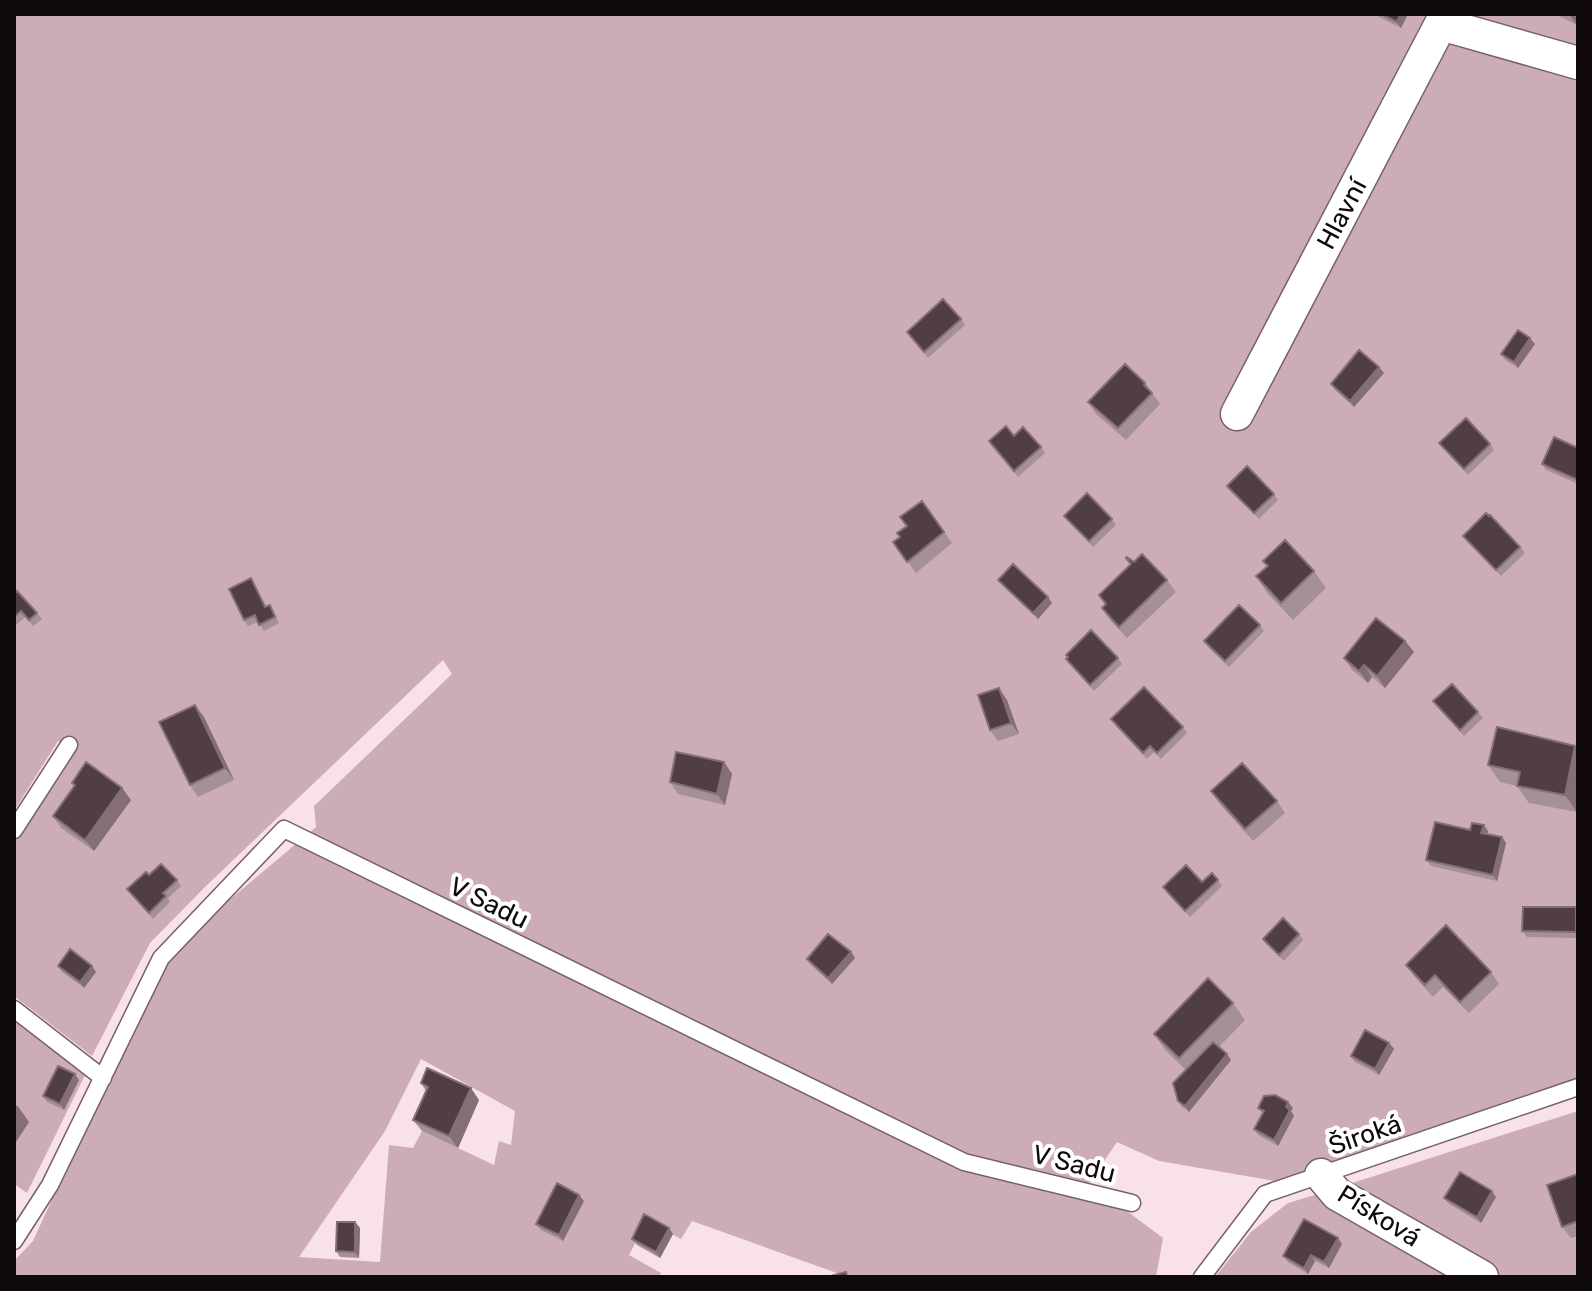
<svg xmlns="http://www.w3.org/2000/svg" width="1592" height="1291" font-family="Rubik,sans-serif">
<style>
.green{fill:#ccadb6;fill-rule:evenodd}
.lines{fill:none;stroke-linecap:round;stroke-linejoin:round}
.service-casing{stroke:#766167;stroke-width:19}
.minor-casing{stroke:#766167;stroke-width:35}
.service{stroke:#fff;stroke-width:16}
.minor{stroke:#fff;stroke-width:32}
.wall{fill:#a59096}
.shaded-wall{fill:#836f75}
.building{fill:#513e44;stroke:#836f75;stroke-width:2}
.labels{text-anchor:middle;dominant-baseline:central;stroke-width:8;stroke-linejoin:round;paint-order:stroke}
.street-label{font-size:26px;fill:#10090b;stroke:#fff}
</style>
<rect width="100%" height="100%" fill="#f9e1e8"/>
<path class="green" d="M14,14h1564v1068l-232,76 -66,24 -121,-21 -42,-19 -28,41 74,55 -7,39h-308l-156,-56 -11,18 -34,-18 -18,34 32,18 -2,4h-645v-16l19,-20 130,-285 153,-129 -2,-21 138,-132 -9,-14 -238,227 -55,56 -58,113 -78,-60v-156l58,-92 -14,-7 -44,70zM421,1059l94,52 -4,34 -12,-4 -5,24 -72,-34 -9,17 -24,-3 -9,117 -81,-5 86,-126z
M14,1018l72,55 -59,120 -13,-9z
M1578,1111v166h-87l-145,-92z
M1318,1194l142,83h-245l36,-45 37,-29z"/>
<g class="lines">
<defs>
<path id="service" d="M14,830l55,-85
M14,1009l89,69
M14,1241l36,-56 111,-227 123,-129 680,333 168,41
M1202,1277l63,-83 313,-107"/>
<path id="minor" d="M1441,24l137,39
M1237,414l209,-400
M1321,1175l16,19 145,83"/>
</defs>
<use href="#service" class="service-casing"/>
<use href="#minor" class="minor-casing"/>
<use href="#service" class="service"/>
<use href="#minor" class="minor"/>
</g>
<path class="wall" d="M1373,14h35l-7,14z
M1555,14h23v9l-1,2z
M961,319l4,6 -37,33 -21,-26z
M1535,344l-17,24 -13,-8 -4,-6z
M1384,373l-30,34 -19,-17 -4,-6z
M1145,383l15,21 -34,36 -30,-26 -8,-12z
M1014,436l27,11 4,6 -27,24 -29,-36z
M1439,443l51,1 4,6 -26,25z
M1578,448v36l-32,-14 -4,-6z
M1227,486l47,8 4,6 -19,19 -28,-27z
M922,501l30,42 -36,30 -23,-31 7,-5z
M1064,516l48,3 4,6 -23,22z
M1463,536l57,11 5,6 -24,23 -33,-34z
M1263,561l51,10 12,17 -33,32 -25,-26 -12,-18 11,-10z
M1134,562l33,18 9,12 -49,46 -17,-18 -8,-12 3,-3 -6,-10z
M998,580l54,23 -14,16 -35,-33z
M255,584l11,23 8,4 5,12 -15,8 -6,-9 -10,4 -4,-6z
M14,594l23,19 5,6 -9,7 -8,-9 -11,10z
M1260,625l4,6 -35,36 -21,-20 -4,-6z
M1405,641l9,11 -29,36 -13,-11 -4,6 -16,-13 -8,-12z
M1066,655l52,3 4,6 -28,27 -23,-26 -5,-6 2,-1z
M1007,700l12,34 -21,7 -8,-11z
M1433,701l45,11 5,6 -19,18z
M204,717l30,63 -36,17 -8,-12z
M1111,719l72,8 4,6 -26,26 -7,-7 -7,7 -32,-34z
M1575,746l3,4 -1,62 -48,-9 -12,-17 -17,-4 -12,-17z
M724,762l8,12 -7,31 -47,-11 -8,-12z
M72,783l50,5 9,12 -37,51 -33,-23 -8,-12 21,-30z
M1211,791l66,10 8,12 -32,28 -34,-38z
M1470,830l18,1 -1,3 15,3 4,6 -9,38 -66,-15 -5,-6z
M149,875l28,5 4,6 -13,12 2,4 -17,17 -26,-30z
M1218,880l4,6 -32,31 -27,-30z
M1576,907l2,3v28l-51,-1 -5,-6z
M1299,934l4,6 -19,21 -17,-16 -4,-6z
M851,952l4,6 -23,26 -21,-19 -4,-6z
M1406,965l85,7 8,12 -30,29 -26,-26 -10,10 -19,-21z
M58,966l38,6 -12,16 -22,-16z
M1233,1003l12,17 -26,27 12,13 -42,52 -7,-5 -4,-6 8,-31 -20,-19 -12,-17z
M1389,1043l5,6 -15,26 -24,-13 -4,-6z
M79,1080l-15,30 -17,-8 -4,-6z
M421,1083l58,17 -21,48 -36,-17 -9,-11 13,-29z
M1258,1108h35l-2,3 3,5 -16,30 -20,-11 -4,-6 9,-15z
M1578,1174v62l-7,2 -9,-11z
M1496,1197l-15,26 -32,-19 -5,-6z
M584,1201l-21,40 -22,-11 -5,-6z
M355,1222l5,6 -1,30 -19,-1 -4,-6z
M673,1234l-13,24 -23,-13 -5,-6z
M1342,1244l-13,24 -14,-7 -7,13 -20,-12 -5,-6z"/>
<path class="shaded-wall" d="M1400,14h8l-7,14 -4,-6z
M1569,14h9l-1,11z
M1530,338l5,6 -17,24 -4,-6z
M1379,367l5,6 -30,34 -4,-6z
M1048,597l4,6 -14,16 -5,-6z
M1405,641l9,11 -29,36 -8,-12z
M1364,665l8,12 -4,6 -9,-12z
M999,688l8,12 12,34 -8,-11z
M195,705l9,12 30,63 -9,-12z
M1575,746l3,4 -1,62 -12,-17z
M724,762l8,12 -7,31 -8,-11z
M122,788l9,12 -37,51 -9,-11z
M1484,825l4,6 -2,8 -5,-6z
M1502,837l4,6 -9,38 -4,-6z
M1576,907l2,3v25l-2,-3z
M851,952l4,6 -23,26 -4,-6z
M92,966l4,6 -12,16 -4,-6z
M1389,1043l5,6 -15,26 -4,-6z
M1227,1054l4,6 -42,52 -4,-6z
M75,1074l4,6 -15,30 -4,-6z
M471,1088l8,12 -21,48 -9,-12z
M1288,1102l5,6 -2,3 3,5 -16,30 -4,-6z
M17,1105l12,17 -15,23v-36z
M1492,1191l4,6 -15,26 -4,-6z
M579,1195l5,6 -21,40 -4,-6z
M355,1222l5,6 -1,30 -4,-6z
M669,1228l4,6 -13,24 -4,-6z
M1338,1238l4,6 -13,24 -5,-6z
M1311,1255l4,6 -7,13 -4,-6z"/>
<path class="building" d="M1381,14h19l-3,8z
M943,299l18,20 -37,33 -17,-20z
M1518,330l12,8 -16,24 -13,-8z
M1359,350l20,17 -29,34 -19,-17z
M1125,364l20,19 -1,2 8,8 -34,35 -30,-26z
M1466,418l24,26 -26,25 -25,-26z
M1006,426l8,10 9,-9 18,20 -27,24 -25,-30z
M1554,437l24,11v32l-36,-16z
M1247,466l27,28 -20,19 -27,-27z
M1087,493l25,26 -23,22 -25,-25z
M922,501l22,31 -37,30 -14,-20 7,-5 -3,-4 10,-7 -7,-9z
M1486,513l3,3 1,-1 30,32 -24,23 -33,-34z
M1285,540l29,31 -33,32 -25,-27 12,-10 -5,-5z
M1142,554l25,26 -48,47 -17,-19 4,-4 -7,-9 32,-31 -5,-6 1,-1 7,5z
M1013,564l35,33 -15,16 -35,-33z
M251,578l14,29 5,-2 5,12 -16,8 -4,-10 -11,5 -15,-31z
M17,591l20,22 -8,7 -8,-9 -7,6v-23z
M1239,605l21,20 -35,36 -21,-20z
M1376,618l29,23 -28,35 -13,-11 -5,6 -15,-13z
M1091,630l27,28 -28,27 -24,-26 2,-2 -2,-2z
M1452,684l26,28 -18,18 -27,-29z
M1144,687l39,40 -26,26 -7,-7 -7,7 -32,-34z
M999,688l12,35 -21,7 -12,-35z
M195,705l30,63 -35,17 -31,-63z
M1497,727l78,19 -10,49 -48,-9 3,-14 -32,-7z
M676,752l48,10 -7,32 -47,-12z
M86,762l36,26 -37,52 -32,-24 22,-31 -3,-2z
M1242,763l35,38 -32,28 -34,-38z
M1435,822l35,8 2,-7 12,2 -3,8 21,4 -9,38 -67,-15z
M161,864l16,16 -14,13 3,3 -17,17 -22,-24 19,-17 3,3z
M1186,865l16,17 10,-9 6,7 -33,31 -22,-24z
M1523,907h53v25l-54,-1z
M1283,918l16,16 -20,21 -16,-16z
M1446,925l45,47 -31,30 -25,-27 -10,10 -19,-20z
M828,934l23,18 -23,26 -21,-19z
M70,949l22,17 -12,16 -22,-16z
M1208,978l25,25 -54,55 -25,-24z
M1365,1030l24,13 -14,26 -24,-13z
M1213,1042l14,12 -42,52 -7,-5 -5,-18z
M58,1066l17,8 -15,30 -17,-8z
M427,1068l44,20 -22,48 -36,-16 15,-33 -7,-4z
M1275,1095l13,7 -2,5 4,3 -16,30 -20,-11 10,-18 -6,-3 6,-12z
M1460,1172l32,19 -15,26 -33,-19z
M1578,1174v47l-16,6 -15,-42z
M557,1183l22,12 -20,40 -23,-11z
M644,1214l25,14 -13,24 -24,-13z
M1304,1219l34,19 -14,24 -13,-7 -7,13 -21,-12z
M337,1222h18v30l-19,-1z
M846,1272l1,5h-20z"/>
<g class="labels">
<g class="street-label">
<text transform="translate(1342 214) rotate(-62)">Hlavní</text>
<text transform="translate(489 903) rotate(26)">V Sadu</text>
<text transform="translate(1365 1135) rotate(-19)">Široká</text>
<text transform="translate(1074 1164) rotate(14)">V Sadu</text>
<text transform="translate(1379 1216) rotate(32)">Písková</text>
</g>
</g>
<rect width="1592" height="1291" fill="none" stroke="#10090b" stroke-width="32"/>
</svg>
